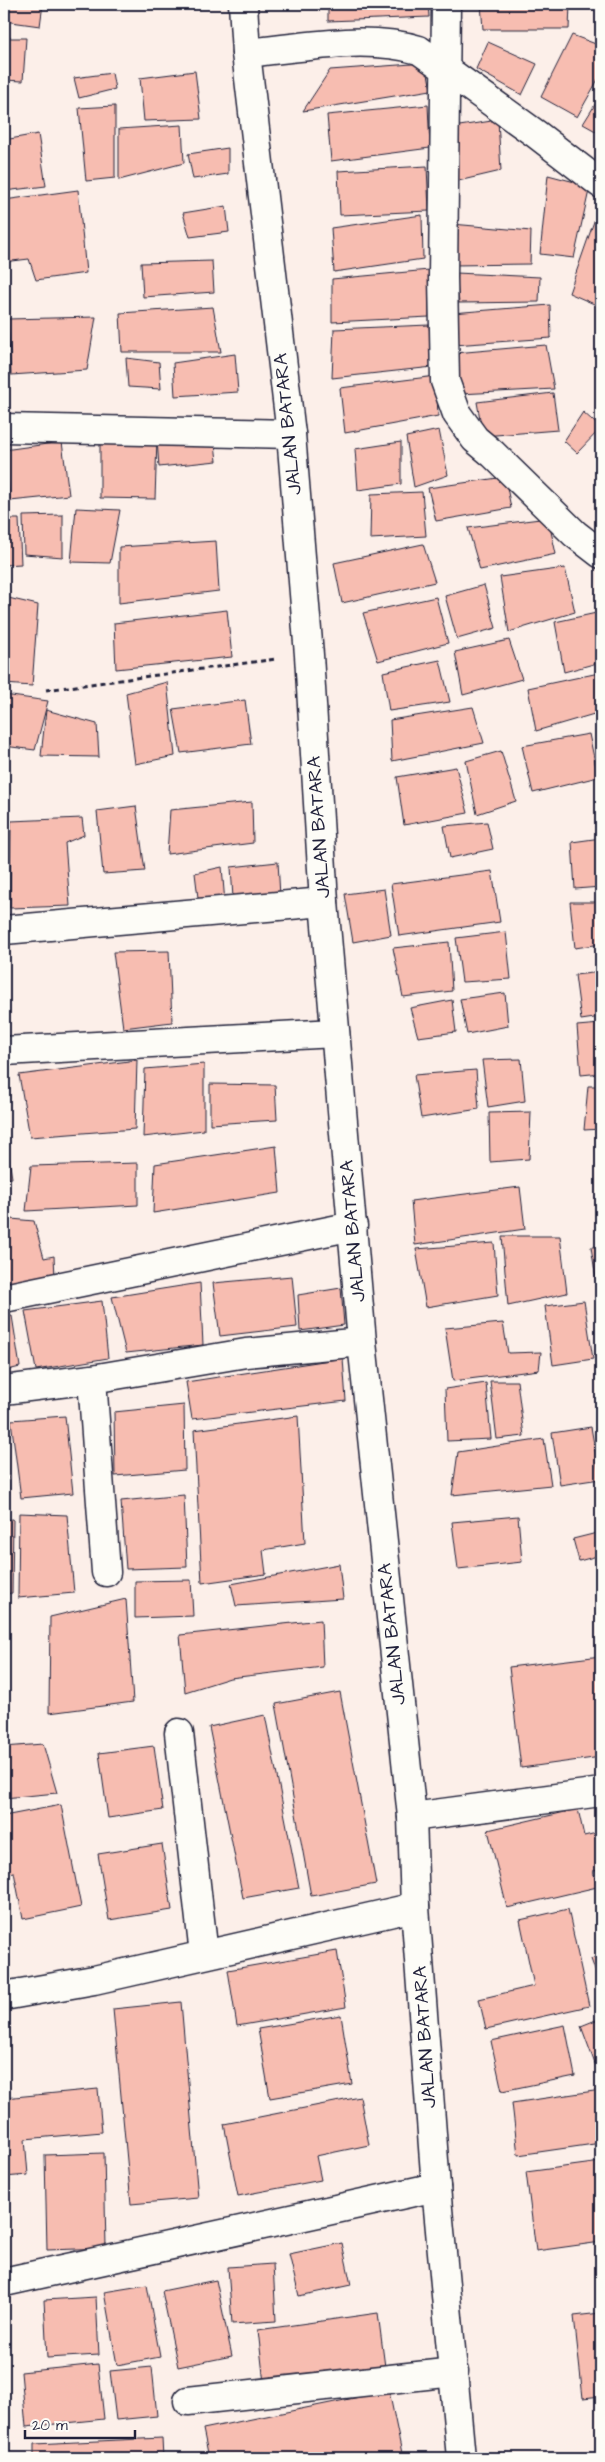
<svg xmlns="http://www.w3.org/2000/svg" width="605" height="2462" font-family="'Architects Daughter',sans-serif">
<style>
.building{fill:#f7bdb1;stroke:#22223b}
.lines{fill:none;stroke-linecap:round;stroke-linejoin:round}
.minor-casing{stroke:#22223b;stroke-width:31}
.tertiary-casing{stroke:#22223b;stroke-width:31}
.path{stroke:#22223b;stroke-width:3;stroke-dasharray:5 4;stroke-linecap:butt}
.minor{stroke:#fdfcf7;stroke-width:28}
.tertiary{stroke:#fdfcf7;stroke-width:28}
.labels{text-anchor:middle;dominant-baseline:central;stroke-width:4;stroke-linejoin:round;paint-order:stroke}
.street-label{font-size:19px;fill:#22223b;stroke:#fdfcf7}
</style>
<rect width="100%" height="100%" fill="#fcefe9"/>
<filter id="ink" filterUnits="userSpaceOnUse"><feTurbulence type="fractalNoise" baseFrequency=".02" numOctaves="2"/><feDisplacementMap in="SourceGraphic" scale="10" xChannelSelector="R" yChannelSelector="G"/><feConvolveMatrix kernelMatrix="1 2 1 2 8 2 1 2 1" color-interpolation-filters="sRGB"/></filter>
<g filter="url(#ink)">
<path class="building" d="M4,4h39l-3,22 -36,-5z
M328,4h100l1,13 -101,4z
M481,4h89l-1,25h-86z
M572,35l29,11v28l-24,43 -36,-20z
M4,38h22l-3,43 -19,-1z
M488,42l49,22 -15,31 -46,-26z
M426,63l5,27 -128,21 27,-41z
M195,71l6,48 -57,2 -4,-43z
M112,73l3,16 -36,9 -5,-20z
M601,95v39l-18,-10z
M428,105l2,43 -99,13 -4,-46z
M115,106v72l-29,3 -7,-73z
M498,120l3,51 -47,11 -1,-55z
M182,125l2,38 -65,17v-51z
M38,134l8,52 -42,5v-51z
M228,148v26l-35,5 -5,-25z
M427,166l2,45 -89,4 -2,-44z
M548,175l42,11 -16,72 -34,-4z
M78,190l8,83 -50,7 -7,-21 -25,3v-62z
M226,206l3,26 -39,5 -7,-24z
M599,207l2,2v98l-32,-14z
M422,215l1,44 -89,13 -3,-44z
M452,224l79,7 -1,33 -78,1z
M212,261l2,31 -71,5 -2,-34z
M429,270v47l-97,5v-43z
M456,273l84,4 -1,25 -80,1z
M550,305l1,33 -97,7 -2,-32z
M213,307l8,45h-99l-2,-39z
M96,317l-9,53 -76,5 -3,-56z
M429,325l4,42 -101,11 2,-49z
M4,337l3,36h-3z
M546,345l8,44 -94,5 -5,-41z
M235,354l3,38 -63,4 -2,-33z
M126,358l33,4 2,27 -33,-2z
M436,376l2,40 -93,17 -5,-45z
M553,393l5,37 -75,6 -6,-34z
M583,412l18,16 -24,25 -13,-12z
M439,430l9,45 -34,12 -8,-50z
M100,438l57,1 -2,60 -55,-1z
M157,439l58,5 2,17 -58,6z
M62,442l7,53 -59,6 -6,-51z
M401,442v42l-43,6 -3,-41z
M505,477l6,31 -75,13 -8,-33z
M422,492l4,44 -56,3 1,-45z
M76,508l44,2 -10,53 -39,-1z
M63,515v42l-39,-3 -1,-38z
M548,518l8,36 -76,16 -12,-42z
M4,519h15l2,45 -17,1z
M216,541l3,50 -100,12v-56z
M423,544l12,38 -93,21 -8,-40z
M565,568l10,44 -66,20 -9,-55z
M484,585l12,43 -39,11 -12,-43z
M4,597l34,8 -6,81 -28,-2z
M436,597l12,46 -70,18 -15,-48z
M227,610l5,47 -116,12 -2,-46z
M601,612v50l-37,10 -9,-50z
M509,640l13,39 -59,16 -8,-43z
M440,660l10,42 -61,9 -6,-39z
M599,673l2,10v29l-65,19 -8,-43z
M167,682l8,74 -40,8 -9,-71z
M4,695l44,6 -13,49 -31,-4z
M245,700l6,44 -70,9 -8,-44z
M473,707l11,36 -92,18 -2,-41z
M46,710l51,14 2,33 -58,-1z
M601,726v19l-5,-18z
M589,734l9,43 -65,16 -11,-47z
M501,751l15,50 -39,13 -11,-53z
M456,767l12,46 -64,12 -7,-48z
M252,802l1,41 -86,11 3,-44z
M136,806l9,65 -42,3 -6,-63z
M82,818l2,17 -19,8 5,63 -60,2 1,-87z
M487,822l6,27 -43,9 -6,-32z
M601,838v49l-26,2 -3,-47z
M278,862l2,34 -47,2 -2,-31z
M222,867l3,36 -26,3 -4,-33z
M492,871l8,51 -101,14 -8,-52z
M384,889l7,46 -38,7 -8,-48z
M570,902h31v42l-26,4z
M506,932l5,47 -49,3 -6,-44z
M449,942l3,49 -49,6 -10,-49z
M169,951l3,71 -49,6 -10,-76z
M601,972v45l-20,3 -6,-45z
M505,993l3,33 -41,8 -7,-35z
M452,1000l4,32 -38,5 -8,-29z
M601,1024v49l-20,2 -4,-49z
M521,1059l4,42 -37,6 -6,-47z
M137,1060l-2,69 -105,8 -11,-62z
M204,1064v66l-61,7 2,-68z
M476,1070l3,39 -58,9 -7,-43z
M210,1084l65,1 2,35 -67,4z
M588,1086h13v43l-17,1z
M531,1112l-2,47 -39,3 -1,-49z
M4,1128l8,50 -8,1z
M601,1144v29l-2,-28z
M276,1146l4,47 -127,20 2,-49z
M138,1163v42l-112,6 5,-45z
M520,1187l5,42 -110,16 -4,-44z
M4,1192h3l4,27 23,2 10,37 10,-2 1,22 -51,8z
M502,1236h58l7,57 -59,13z
M494,1243l4,52 -72,12 -10,-58z
M591,1247h10v43h-3z
M292,1276l5,51 -77,9 -7,-53z
M200,1283l3,62 -77,8 -14,-56z
M341,1288l3,37 -44,6 -2,-36z
M102,1301l6,57 -72,12 -11,-59z
M584,1301l9,58 -40,6 -8,-59z
M12,1316l8,51 -16,4v-54z
M503,1323l5,30 33,-1 -2,18 -86,11 -8,-53z
M343,1358l3,43 -154,18 -6,-37z
M490,1381h27l7,55 -27,3z
M486,1383l5,56 -44,2 -2,-52z
M184,1405l1,65 -70,6 -1,-64z
M65,1416l8,77 -52,5 -10,-78z
M298,1416l7,127 -42,7 3,24 -64,9 -8,-153z
M591,1427l9,52 -40,6 -8,-52z
M4,1434h3l2,60 -5,1z
M544,1439l7,46 -99,10 6,-43z
M184,1495l3,72 -61,2 -5,-68z
M19,1513l48,2 7,78 -56,5z
M518,1516l4,46 -64,7 -6,-47z
M13,1519l-1,74 -8,1v-74z
M601,1532v23l-22,6 -6,-22z
M339,1564l4,35 -107,7 -5,-22z
M191,1580l2,36 -58,2v-37z
M601,1597v40l-5,-39z
M126,1599l7,103 -84,11 1,-96z
M321,1620l2,47 -93,11 -45,14 -5,-57z
M601,1656v101l-80,11 -12,-101z
M340,1692l36,192 -65,12 -35,-192z
M265,1715l34,173 -56,10 -34,-171z
M43,1744l14,49 -53,5v-51z
M154,1746l9,64 -55,8 -9,-65z
M61,1805l20,102 -58,12 -9,-47 -10,2v-58z
M578,1809l6,27 17,-4v38l-8,1 4,16 -90,21 -19,-78z
M162,1844l10,66 -63,10 -11,-66z
M568,1909l21,97 -103,23 -7,-30 55,-13 -14,-66z
M337,1951l9,56 -109,19 -9,-56z
M601,1955v32l-10,-28z
M181,2002l17,196 -67,6 -18,-195z
M341,2015l11,69 -82,14 -12,-69z
M601,2018v62l-20,-54z
M565,2025l10,51 -73,15 -11,-50z
M98,2089l4,43 -77,7 3,36 -24,2v-79z
M601,2090v53l-83,12 -6,-52z
M360,2097l9,48 -53,11 5,24 -83,16 -14,-72z
M104,2153l2,95 -59,2 -2,-95z
M601,2162v80l-65,9 -10,-79z
M342,2243l9,42 -52,11 -10,-42z
M273,2264l3,57 -44,3 -4,-57z
M216,2280l16,76 -54,11 -16,-76z
M147,2285l13,72 -43,8 -13,-73z
M96,2297l3,58 -52,3 -3,-58z
M378,2313l7,54 -121,16 -6,-53z
M601,2313v83l-18,2 -9,-82z
M98,2364l6,55 -78,8 -5,-55z
M152,2367l5,49 -41,4 -6,-49z
M389,2391l14,67h-194l-6,-29z
M162,2438l1,20h-129v-14z"/>
<g class="lines">
<defs>
<path id="minor" d="M446,4l-3,273 2,104 12,33 18,25 18,15 82,80 26,20
M246,53c55,-5 119,-19 173,-3l117,84 65,50
M4,428l287,6
M4,930l320,-28
M4,1051l331,-18
M4,1298l349,-72
M92,1379l14,193
M4,1390l88,-11 154,-26 116,-11
M179,1733l25,222
M412,1817l189,-25
M4,1996l90,-16 321,-73
M4,2282l432,-95
M188,2401l266,-29"/>
<path id="tertiary" d="M243,4l3,49 45,381 18,221 15,247 38,440 50,475 3,90 21,280 25,271"/>
</defs>
<use href="#minor" class="minor-casing"/>
<use href="#tertiary" class="tertiary-casing"/>
<path class="path" d="M46,690l230,-31"/>
<use href="#minor" class="minor"/>
<use href="#tertiary" class="tertiary"/>
</g>
</g>
<g class="labels">
<g class="street-label">
<text transform="translate(288 424) rotate(-96)">JALAN BATARA</text>
<text transform="translate(319 827) rotate(-94)">JALAN BATARA</text>
<text transform="translate(353 1231) rotate(-95)">JALAN BATARA</text>
<text transform="translate(392 1634) rotate(-96)">JALAN BATARA</text>
<text transform="translate(425 2037) rotate(-94)">JALAN BATARA</text>
</g>
</g>
<rect width="605" height="2462" fill="none" stroke="#fdfcf7" stroke-width="20"/>
<rect x="10" y="10" width="585" height="2442" fill="none" stroke="#22223b" stroke-width="2" filter="url(#ink)"/>
<path d="M25 2430v8h110v-8" fill="none" stroke="#22223b" stroke-width="2.5"/>
<text x="32" y="2430" font-size="15" fill="#22223b" stroke="#fdfcf7" stroke-width="4" paint-order="stroke">20 m</text>
</svg>
